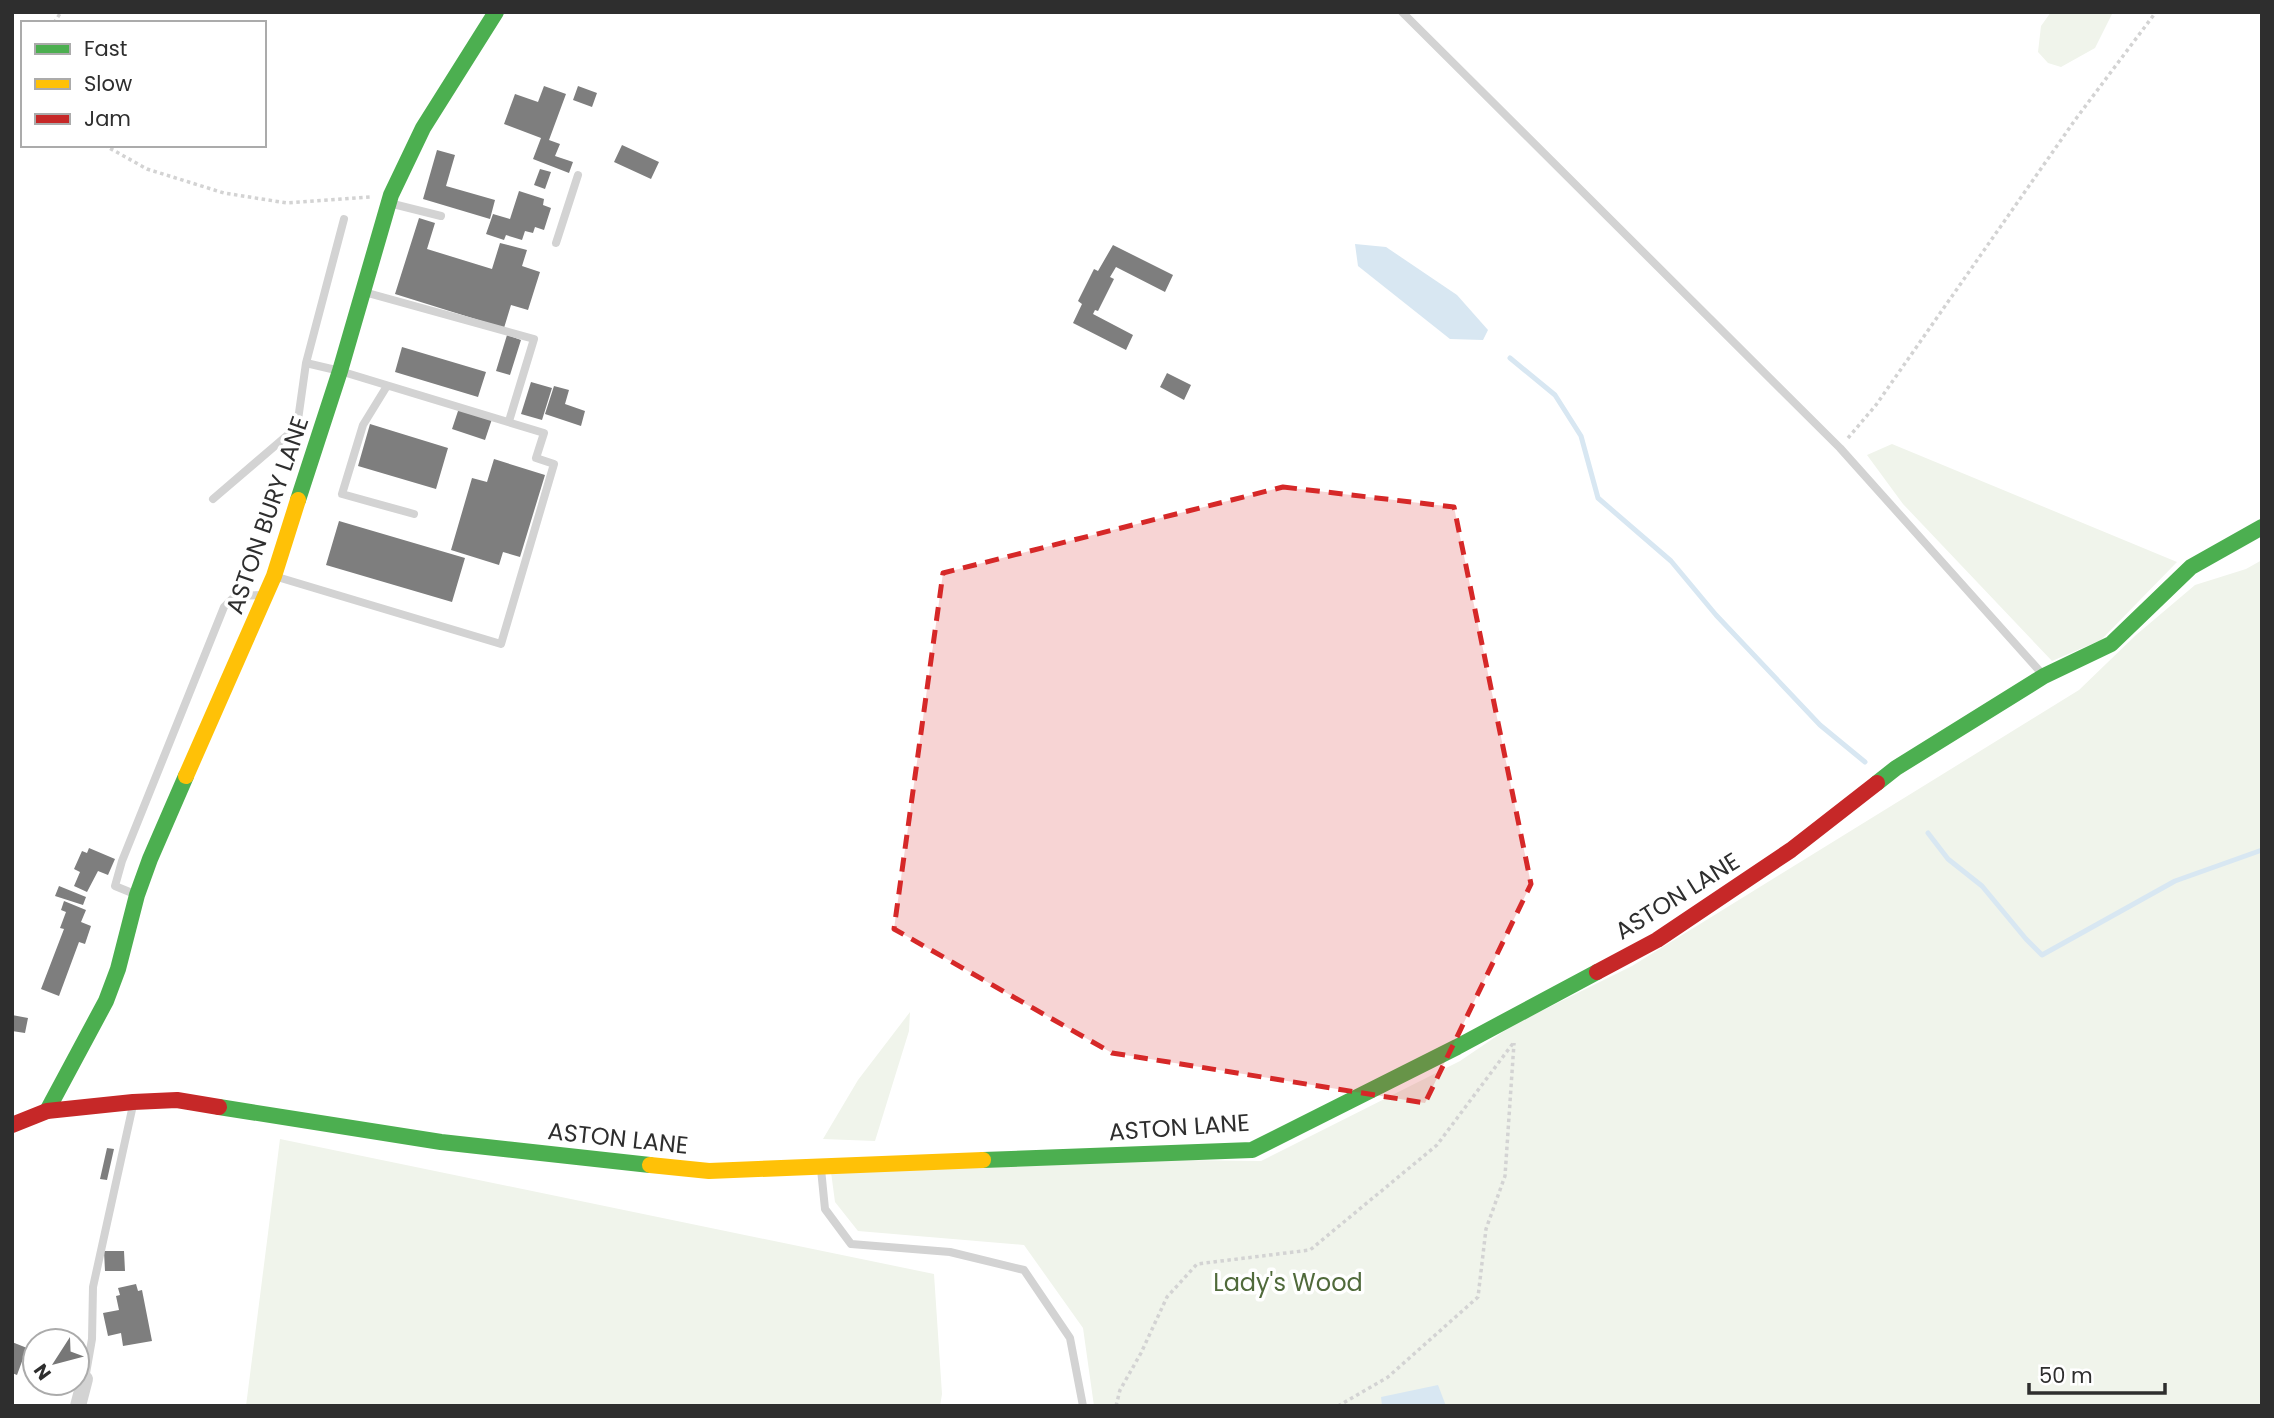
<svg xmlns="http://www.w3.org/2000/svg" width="2274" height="1418" font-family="Poppins,sans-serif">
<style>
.green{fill:#f0f4eb}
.water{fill:#d8e7f2}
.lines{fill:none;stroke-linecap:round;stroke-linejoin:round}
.stream{stroke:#d8e7f2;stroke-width:5}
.building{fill:#7e7e7e}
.path{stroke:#d3d3d3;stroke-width:3.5;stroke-dasharray:3.5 3.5;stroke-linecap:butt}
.lane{stroke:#d3d3d3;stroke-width:8}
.street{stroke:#d3d3d3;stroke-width:16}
.fast{stroke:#4caf50;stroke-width:16}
.slow{stroke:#ffc107;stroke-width:16}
.jam{stroke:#c62828;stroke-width:16}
.marked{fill:#d62828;fill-opacity:0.2;stroke:#d62828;stroke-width:5;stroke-dasharray:14 9;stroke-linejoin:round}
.labels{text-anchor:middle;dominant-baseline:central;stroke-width:7;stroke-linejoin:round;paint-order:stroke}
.street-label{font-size:24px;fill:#2e2e2e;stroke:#fff}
.park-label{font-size:24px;fill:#506a3b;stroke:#fff}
</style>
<rect width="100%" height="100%" fill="#fff"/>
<path class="green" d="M2051,12h62l-18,36 -34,19 -13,-4 -10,-11 3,-26z
M1892,444l285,118 -76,78 -49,21 -149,-157 -36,-49z
M2262,560v846h-1168l-11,-78 -59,-83 -166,-14 -23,-29 -4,-30 274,-13 156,2 199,-100 53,-36 119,-59 447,-276 57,-55 59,-50 51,-16z
M910,1012l-1,19 -34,110 -52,-2 35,-59z
M280,1139l654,135 8,120 -2,12h-694z"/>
<path class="water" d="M1355,244l31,3 71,48 31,35 -5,10 -33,-1 -92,-73z
M1438,1385l8,21h-64l-1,-9z"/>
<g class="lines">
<path class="stream" d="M1510,358l45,37 26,41 17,62 73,63 45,54 104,110 45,37
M1928,833l20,26 34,27 44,53 16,16 133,-74 87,-31"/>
</g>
<path class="building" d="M544,86l22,8 -17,46 11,4 -5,12 18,6 -4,11 -36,-14 8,-21 -37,-14 11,-30 23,8z
M578,86l19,7 -5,14 -19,-7z
M622,145l37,17 -8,17 -37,-17z
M437,150l18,5 -9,31 49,14 -5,19 -67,-20z
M540,169l11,3 -6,17 -11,-4z
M519,191l25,8 -1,6 8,3 -7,22 -9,-3 -2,6 -8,-2 -3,9 -16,-5 -2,5 -18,-6 7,-20 17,5z
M419,218l16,5 -8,26 65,20 8,-26 27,7 -5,16 18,6 -12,38 -17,-5 -7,23 -109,-34z
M1113,245l60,30 -8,17 -49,-25 -6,10 4,2 -16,32 -3,-1 -2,4 40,21 -7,15 -53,-27 9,-19 -4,-3 16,-32 4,2z
M507,335l14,5 -11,35 -14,-4z
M402,347l84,25 -8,25 -83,-25z
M1167,373l24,12 -7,15 -24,-13z
M531,382l21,6 -10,32 -21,-6z
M554,386l15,4 -4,14 20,7 -4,15 -36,-12z
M459,408l33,11 -7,21 -33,-11z
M370,424l78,24 -12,41 -78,-23z
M494,459l51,16 -25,82 -17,-5 -4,13 -48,-15 21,-72 15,4z
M339,521l126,37 -13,44 -126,-37z
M89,848l26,11 -7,16 -10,-4 -11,21 -13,-6 6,-14 -6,-3 8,-18 5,2z
M59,886l27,11 -3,8 -28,-9z
M64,901l22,9 -5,12 10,4 -6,18 -6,-2 -20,54 -18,-7 23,-60 -4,-1 6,-16 -5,-2z
M12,1015l16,3 -3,15 -13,-2z
M107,1148l7,1 -7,31 -7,-1z
M104,1251h20l1,20h-20z
M136,1284l2,7 4,-1 10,51 -29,5 -2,-13 -13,3 -5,-23 16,-3 -3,-14 4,-1 -2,-7z
M12,1342l15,6 -10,27 -5,-2z"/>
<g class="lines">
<path class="path" d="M54,23l7,-11
M104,145l43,24 77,24 63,10 84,-6
M1848,438l28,-33 199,-285 81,-108
M1116,1406l4,-16 21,-37 26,-56 30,-33 113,-14 127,-105 77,-103
M1338,1406l50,-29 90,-80 8,-68 19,-53 9,-133"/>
<path class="lane" d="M1402,12l438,436 204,228
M389,203l52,13
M556,243l22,-68
M364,292l170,47 -25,82
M387,386l-24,39 -21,69 72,20
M213,499l84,-72 9,-64 38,-144
M274,576l227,68 53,-180 -18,-6 8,-25 -204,-62 -34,-8
M137,895l-22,-9 7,-25 102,-254 11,-11 29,-1
M821,1169l4,40 26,35 99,8 74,18 46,68 13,68
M85,1379l7,-40 1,-52 40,-182"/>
<path class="street" d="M78,1406l7,-27"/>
<path class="fast" d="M298,500l42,-129 51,-176 32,-67 73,-116
M1877,783l19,-15 148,-92 67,-32 80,-77 71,-40
M219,1107l222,35 209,23
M47,1111l59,-110 12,-32 19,-74 13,-36 36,-83
M983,1160l269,-10 205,-103 140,-75"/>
<path class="slow" d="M186,776l88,-200 24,-76
M650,1165l59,6 274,-11"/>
<path class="jam" d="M1597,972l60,-32 134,-90 86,-67
M12,1125l35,-14 86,-9 44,-2 42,7"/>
</g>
<path class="marked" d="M1283,487l171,20 77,377 -106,219 -313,-50 -218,-124 49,-356z"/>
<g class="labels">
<g class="street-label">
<text transform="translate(267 515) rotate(-71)">ASTON BURY LANE</text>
<text transform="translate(1677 896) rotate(-32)">ASTON LANE</text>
<text transform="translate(1179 1127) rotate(-4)">ASTON LANE</text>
<text transform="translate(618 1138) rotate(6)">ASTON LANE</text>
</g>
<g class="park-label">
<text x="1288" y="1282">Lady's Wood</text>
</g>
</g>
<rect width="2274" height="1418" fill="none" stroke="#2e2e2e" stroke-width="28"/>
<rect x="21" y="21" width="245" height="126" fill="#ffffff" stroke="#ababab" stroke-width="2"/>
<rect x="35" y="44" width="35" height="10" fill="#4caf50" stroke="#ababab" stroke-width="2"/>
<text x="84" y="56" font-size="21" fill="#2e2e2e">Fast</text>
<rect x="35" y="79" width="35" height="10" fill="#ffc107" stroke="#ababab" stroke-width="2"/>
<text x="84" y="91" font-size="21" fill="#2e2e2e">Slow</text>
<rect x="35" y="114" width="35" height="10" fill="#c62828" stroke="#ababab" stroke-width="2"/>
<text x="84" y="126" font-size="21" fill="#2e2e2e">Jam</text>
<g transform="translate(56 1362) rotate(234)"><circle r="33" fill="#ffffff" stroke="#ababab" stroke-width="2"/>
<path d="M0-5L12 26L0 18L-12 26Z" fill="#777777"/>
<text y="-10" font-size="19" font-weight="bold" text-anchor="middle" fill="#2e2e2e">N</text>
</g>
<path d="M2029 1383v10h136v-10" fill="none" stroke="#2e2e2e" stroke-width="3.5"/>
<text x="2039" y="1383" font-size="21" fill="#2e2e2e" stroke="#ffffff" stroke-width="5" paint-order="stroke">50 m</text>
</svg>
